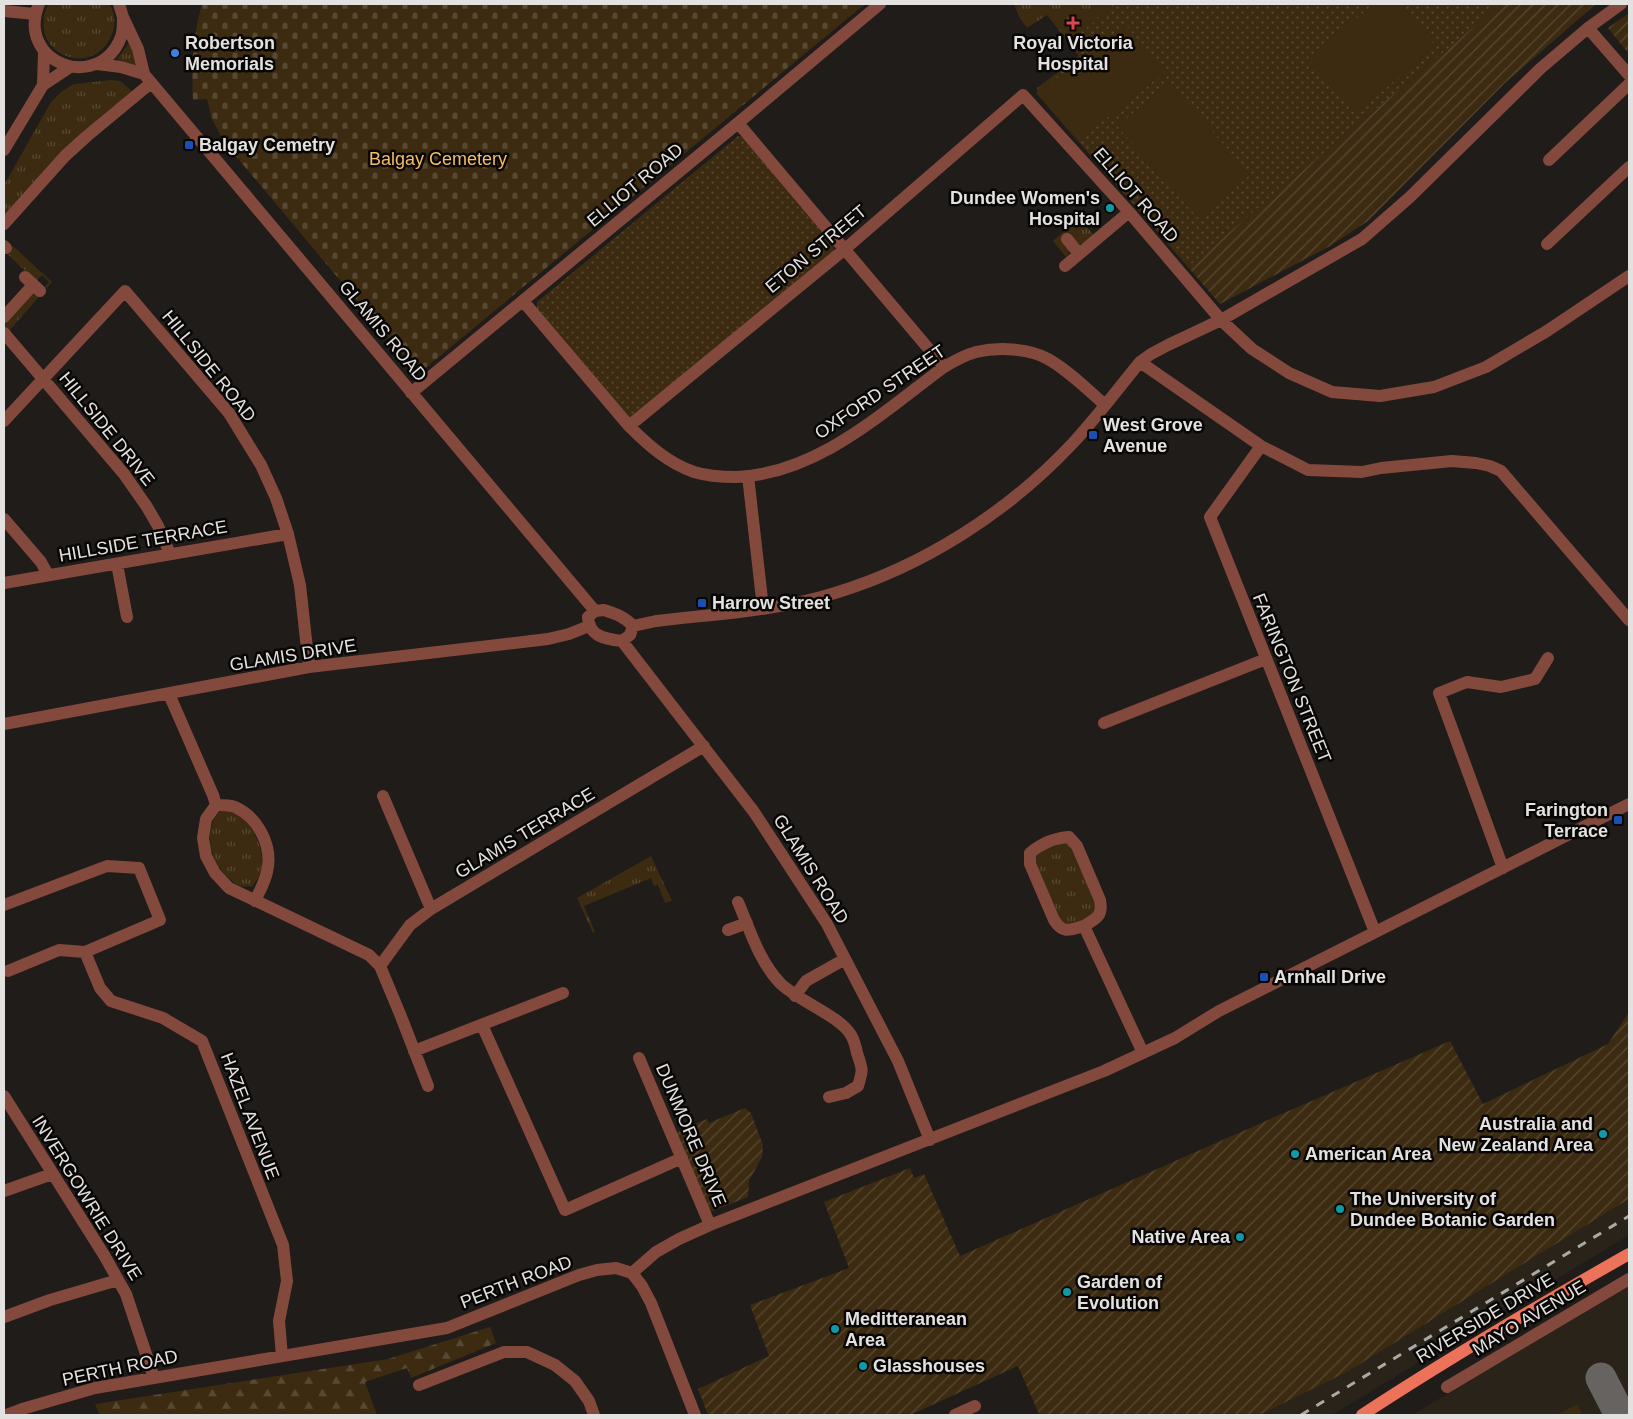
<svg xmlns="http://www.w3.org/2000/svg" width="1633" height="1419" font-family="Arial,sans-serif">
<style>
.built{fill:#29231a}
.grass{fill:url(#grass-tufts)}
.forest{fill:url(#forest-firs)}
.cemetery{fill:url(#cemetery-stones)}
.park{fill:url(#park-dots)}
.garden{fill:url(#garden-furrows)}
.pitch{fill:#3c2b11}
.lines{fill:none;stroke-linecap:round;stroke-linejoin:round}
.taxiway{stroke:#666360;stroke-width:31}
.minor{stroke:#84493d;stroke-width:12}
.major{stroke:#ed725a;stroke-width:12}
.rail{stroke:#acaaa7;stroke-width:3;stroke-dasharray:9 9;stroke-linecap:butt}
.health-dot{fill:#e0444e;stroke:#080706;stroke-width:2}
.shop-dot{fill:#3f7fe0;stroke:#080706;stroke-width:2}
.transit-dot{fill:#1a4fb4;stroke:#080706;stroke-width:2}
.culture-dot{fill:#0f9aa8;stroke:#080706;stroke-width:2}
.labels{text-anchor:middle;dominant-baseline:central;stroke-width:5;stroke-linejoin:round;paint-order:stroke}
.poi-label{font-size:18px;font-weight:bold;fill:#e4e2e0;stroke:#080706;text-anchor:start}
.park-label{font-size:18px;fill:#f6bd65;stroke:#080706}
.street-label{font-size:18px;fill:#e4e2e0;stroke:#080706}
</style>
<defs>
<pattern id="grass-tufts" width="24" height="20" patternUnits="userSpaceOnUse" patternTransform="scale(1.25)"><rect width="24" height="20" fill="#3c2b11"/><path d="M3 7l-1-3M5 7V3M7 7l1-3M15 17l-1-3M17 17v-4M19 17l1-3" fill="none" stroke="#584933"/></pattern>
<pattern id="forest-firs" width="22" height="20" patternUnits="userSpaceOnUse" patternTransform="scale(1.25)"><rect width="22" height="20" fill="#3c2b11"/><path d="M5 1l3.5 6h-7zM16 11l3.5 6h-7z" fill="#584933"/></pattern>
<pattern id="cemetery-stones" width="16" height="16" patternUnits="userSpaceOnUse" patternTransform="scale(1.25)"><rect width="16" height="16" fill="#3c2b11"/><path d="M2 7V4a2 2 0 0 1 4 0v3zM10 15v-3a2 2 0 0 1 4 0v3z" fill="#584933"/></pattern>
<pattern id="park-dots" width="8" height="8" patternUnits="userSpaceOnUse" patternTransform="scale(1.25)"><rect width="8" height="8" fill="#3c2b11"/><path d="M2 2h.1M6 6h.1" fill="none" stroke="#584933" stroke-width="1.8" stroke-linecap="round"/></pattern>
<pattern id="garden-furrows" width="10" height="10" patternUnits="userSpaceOnUse" patternTransform="scale(1.25)"><rect width="10" height="10" fill="#3c2b11"/><path d="M-1 1l2-2M0 10L10 0M9 11l2-2" fill="none" stroke="#584933"/></pattern>
</defs>
<rect width="100%" height="100%" fill="#1f1c19"/>
<path class="built" d="M1629,1199v36l-297,180h-72l87,-43z
M1629,1285v130h-217z"/>
<path class="grass" d="M48,4h61c6,8 7,20 3,30 -18,47 -87,20 -64,-30z
M1014,4h102l-48,38 -21,-27 -20,13 -8,-11z
M129,43l9,20 -3,2 -18,-6z
M111,80l9,1 12,10 -128,127v-33l47,-83 10,-10 13,-8z
M1079,218l15,17 -11,8 -15,6 1,4 -3,4 -13,-16z
M13,246l39,36 -43,49 -4,-5 1,-6 24,-26 8,1 11,-13 -7,-7 -6,6 -30,-28z
M219,812c4,0 8,-1 12,0 22,7 38,44 28,65 -2,3 -5,7 -7,10 -4,-1 -9,0 -12,-1 -4,-1 -7,-4 -10,-7 -19,-15 -28,-47 -11,-67z
M1065,842l8,6 23,56 -2,8 -6,6 -18,7 -7,-2 -5,-5 -23,-55c2,-16 17,-16 30,-21z
M651,856l21,45 -7,2 -7,-18 -4,1 -3,-8 -67,28 11,26 -2,1 -16,-35z
M1578,1404l4,11h-25z"/>
<path class="forest" d="M490,1327l6,16 -85,35 -4,-10 -42,14 12,33h-277l-5,-11 293,-45z"/>
<path class="cemetery" d="M202,4h663l-442,366 -6,2 -193,-230 -12,-23 -5,-20 -14,1c-2,-32 0,-65 9,-96z"/>
<path class="park" d="M1116,4h385l-313,263 -151,-173v-6l42,-32 -11,-14z
M738,136l7,1 90,107 -2,9 -204,166 -92,-109v-8z"/>
<path class="garden" d="M1501,4h95l-91,79 -137,138 -38,25 -110,58 -32,-37z
M1629,13v41l-21,-26z
M1629,1012v187l-282,173 -87,43h-224l3,-1 -21,-48 -108,49h-202l-10,-26 71,-33 -19,-51 99,-37 -25,-66 86,-34 4,10 10,-4 36,82 326,-144 164,-71 33,63 125,-60z
M745,1108l6,5 12,32 -1,12 -13,24 -1,16 -38,15 -33,-80 30,-13 2,4z"/>
<path class="pitch" d="M1374,4h27l35,42 -81,68 -47,-56z
M1125,24l39,49 -86,68 -41,-47z
M1170,83l80,92 -52,43 -81,-92z"/>
<g class="lines">
<path class="taxiway" d="M1601,1378l19,37"/>
<path class="minor" d="M39,4c-24,59 60,90 82,33 2,-6 2,-13 2,-19
M119,4l4,13 15,32 6,25 451,537
M4,11l31,3
M1588,28l41,47
M97,64l24,3 23,7
M43,85l1,-33
M738,123l206,244
M4,150l39,-65 27,-18
M1549,160l80,-76
M4,224l61,-68 22,-20 64,-53
M1067,239l12,15
M1547,244l82,-77
M4,246l2,2
M1065,266l64,-54
M25,277l15,14
M523,301l106,125c19,19 39,37 65,46 13,4 28,5 42,5 81,-3 146,-64 208,-110 10,-6 21,-12 32,-15 22,-5 52,-4 72,7 21,12 39,30 57,46
M4,317l29,-32
M4,333l120,141 23,33 11,19 12,28
M1140,362l121,84 47,24 54,2 19,-4 71,-7 24,2 14,3 11,5 128,149
M411,393l327,-270 142,-119
M4,421l121,-130 104,122 32,52 15,33 12,36 12,51 9,82
M629,426l216,-177 178,-154 106,117 92,108 31,29 37,24 43,19 48,4 54,-9 52,-20 61,-36 82,-55
M1261,446l-51,71 165,415
M748,476l15,132
M4,519l37,43 7,13
M117,564l10,53
M4,583l284,-49
M604,610c12,4 21,7 29,16l-3,9 -8,6c-18,-2 -33,-5 -34,-24l7,-6z
M633,626l23,-5c58,-7 122,-10 179,-28 89,-27 173,-81 237,-149 24,-26 45,-54 68,-82l11,-8 17,-9 53,-25 141,-81 48,-42 131,-129 47,-40 33,-24
M622,641l132,171 73,112 71,137 32,79
M169,694l44,101 3,10 -10,14 -3,19 3,18 9,17 14,15 140,67 11,11 20,48 28,72
M1104,723l162,-64
M4,724l305,-57 239,-28 21,-5 20,-8
M383,796l48,113
M216,805c6,0 14,0 19,2 24,11 38,40 32,65 -2,10 -8,20 -12,29
M1503,868l-64,-175 28,-11 34,5 34,-8 13,-21
M738,902c12,28 21,59 42,81 18,18 60,33 71,52 3,5 5,13 6,18 6,17 6,17 1,33l-12,7 -17,4
M4,905l103,-39 32,2 21,52 -75,32 15,36 11,13 52,17 39,23 81,204 4,36 -8,40 3,35
M1084,926c-15,4 -21,8 -30,-6l-24,-56v-11c12,-10 23,-15 39,-16l8,9 23,54c3,16 -3,18 -16,26l59,127
M728,930l19,-7
M380,966l30,-41 21,-16 273,-163
M8,971l51,-21 26,2
M795,996l11,-15 39,-22
M482,1025l83,185 117,-52
M414,1051l149,-58
M639,1058l71,167
M4,1096l100,159 22,39 28,84
M4,1191l48,-17
M632,1273l24,-21 23,-13 31,-14 394,-154 71,-33 44,-27 410,-207
M632,1273l10,13 9,17 44,112
M4,1317l46,-17 68,-20
M419,1385l85,-33h23l28,13 20,16 14,20 5,14
M1447,1387l182,-108
M6,1415l16,-6 73,-21 352,-60 132,-53 18,-5 19,-2 16,5
M955,1415l20,-9"/>
<path class="major" d="M1362,1415c87,-57 177,-110 267,-161"/>
<path class="rail" d="M1301,1415l328,-199"/>
</g>
<path class="health-dot" d="M1070.5 15.5h5v5h5v5h-5v5h-5v-5h-5v-5h5z"/>
<circle class="shop-dot" cx="175" cy="53" r="5"/>
<g class="transit-dot">
<rect x="184" y="140" width="10" height="10" rx="2.5"/>
<rect x="1088" y="430" width="10" height="10" rx="2.5"/>
<rect x="697" y="598" width="10" height="10" rx="2.5"/>
<rect x="1613" y="815" width="10" height="10" rx="2.5"/>
<rect x="1259" y="972" width="10" height="10" rx="2.5"/>
</g>
<g class="culture-dot">
<circle cx="1110" cy="208" r="5"/>
<circle cx="1603" cy="1134" r="5"/>
<circle cx="1295" cy="1154" r="5"/>
<circle cx="1340" cy="1209" r="5"/>
<circle cx="1240" cy="1237" r="5"/>
<circle cx="1067" cy="1292" r="5"/>
<circle cx="835" cy="1329" r="5"/>
<circle cx="863" cy="1366" r="5"/>
</g>
<g class="labels">
<g class="poi-label">
<text x="185" y="43">Robertson<tspan x="185" dy="21">Memorials</tspan></text>
<text x="1073" y="43" text-anchor="middle">Royal Victoria<tspan x="1073" dy="21">Hospital</tspan></text>
<text x="199" y="145">Balgay Cemetry</text>
<text x="1100" y="198" text-anchor="end">Dundee Women's<tspan x="1100" dy="21">Hospital</tspan></text>
<text x="1103" y="425">West Grove<tspan x="1103" dy="21">Avenue</tspan></text>
<text x="712" y="603">Harrow Street</text>
<text x="1608" y="810" text-anchor="end">Farington<tspan x="1608" dy="21">Terrace</tspan></text>
<text x="1274" y="977">Arnhall Drive</text>
<text x="1593" y="1124" text-anchor="end">Australia and<tspan x="1593" dy="21">New Zealand Area</tspan></text>
<text x="1305" y="1154">American Area</text>
<text x="1350" y="1199">The University of<tspan x="1350" dy="21">Dundee Botanic Garden</tspan></text>
<text x="1230" y="1237" text-anchor="end">Native Area</text>
<text x="1077" y="1282">Garden of<tspan x="1077" dy="21">Evolution</tspan></text>
<text x="845" y="1319">Meditteranean<tspan x="845" dy="21">Area</tspan></text>
<text x="873" y="1366">Glasshouses</text>
</g>
<g class="park-label">
<text x="438" y="159">Balgay Cemetery</text>
</g>
<g class="street-label">
<text transform="translate(635 185) rotate(-40)">ELLIOT ROAD</text>
<text transform="translate(1136 195) rotate(49)">ELLIOT ROAD</text>
<text transform="translate(816 249) rotate(-40)">ETON STREET</text>
<text transform="translate(383 331) rotate(50)">GLAMIS ROAD</text>
<text transform="translate(209 366) rotate(51)">HILLSIDE ROAD</text>
<text transform="translate(880 392) rotate(-34)">OXFORD STREET</text>
<text transform="translate(107 429) rotate(51)">HILLSIDE DRIVE</text>
<text transform="translate(143 541) rotate(-10)">HILLSIDE TERRACE</text>
<text transform="translate(293 655) rotate(-9)">GLAMIS DRIVE</text>
<text transform="translate(1292 678) rotate(68)">FARINGTON STREET</text>
<text transform="translate(525 833) rotate(-31)">GLAMIS TERRACE</text>
<text transform="translate(811 869) rotate(58)">GLAMIS ROAD</text>
<text transform="translate(250 1116) rotate(69)">HAZEL AVENUE</text>
<text transform="translate(691 1135) rotate(67)">DUNMORE DRIVE</text>
<text transform="translate(87 1198) rotate(58)">INVERGOWRIE DRIVE</text>
<text transform="translate(516 1282) rotate(-21)">PERTH ROAD</text>
<text transform="translate(1485 1318) rotate(-31)">RIVERSIDE DRIVE</text>
<text transform="translate(1529 1318) rotate(-31)">MAYO AVENUE</text>
<text transform="translate(120 1368) rotate(-12)">PERTH ROAD</text>
</g>
</g>
<rect width="1633" height="1419" fill="none" stroke="#e4e2e0" stroke-width="10"/>
</svg>
